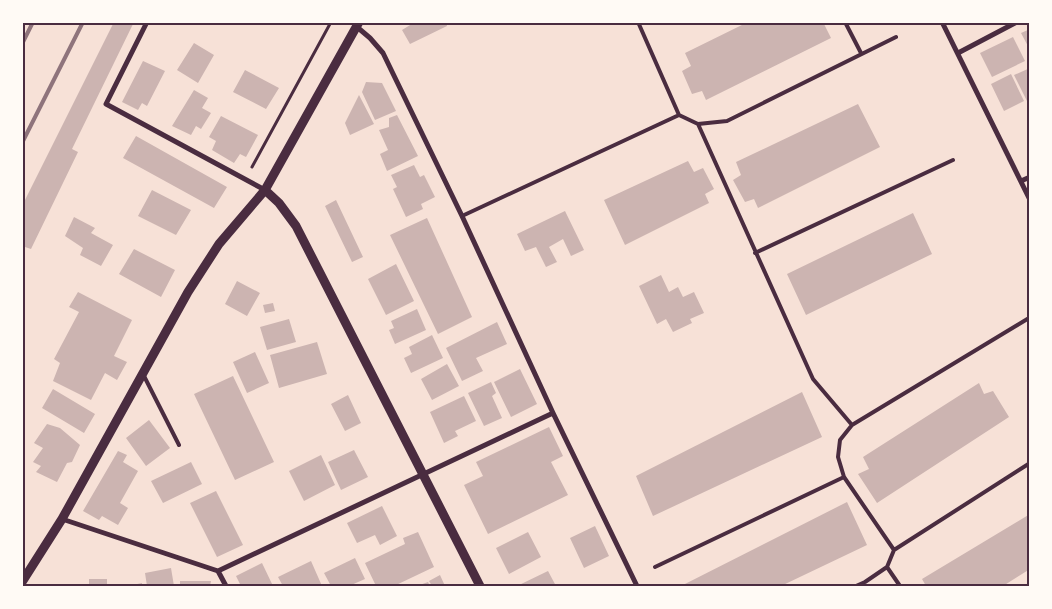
<svg xmlns="http://www.w3.org/2000/svg" width="1052" height="609" font-family="'IBM Plex Sans',sans-serif">
<style>
.building{fill:#ccb4b1}
.lines{fill:none;stroke-linecap:round;stroke-linejoin:round}
.path{stroke:#4a2c40;stroke-width:3}
.service{stroke:#4a2c40;stroke-width:4}
.minor{stroke:#4a2c40;stroke-width:5}
.tertiary{stroke:#4a2c40;stroke-width:9}
.rail{stroke:#8f747c;stroke-width:4}
.neatline{fill:none;stroke:#4a2c40;stroke-width:2}
</style>
<rect width="100%" height="100%" fill="#f7e1d7"/>
<path class="building" d="M114,22h20l-62,127 6,3 -47,97 -9,-3v-40z
M415,22h31l1,4 -37,18 -8,-14z
M748,22h75l8,16 -125,62 -4,-9 -10,3 -10,-23 9,-5 -6,-13z
M1030,29v21l-9,-17z
M1013,37l12,24 -33,16 -12,-24z
M194,43l20,12 -16,28 -21,-13z
M143,61l22,10 -18,35 -5,-3 -4,7 -16,-8z
M1030,68v34l-2,1 -14,-28z
M245,70l34,18 -13,21 -33,-17z
M1011,74l13,27 -20,10 -13,-27z
M366,82l16,1 14,28 -21,9 -13,-28z
M194,90l14,8 -6,10 9,5 -10,16 -5,-3 -5,9 -19,-9z
M359,95l15,29 -24,11 -5,-12z
M858,104l22,43 -122,61 -4,-9 -9,3 -12,-22 8,-5 -5,-13z
M397,115l21,41 -31,15 -7,-17 8,-4 -9,-20 10,-3v-9z
M221,116l37,19 -12,22 -6,-3 -6,9 -22,-13 4,-9 -7,-4z
M136,136l91,51 -13,21 -91,-50z
M688,161l6,11 9,-4 11,21 -9,5 4,9 -84,42 -21,-45z
M414,165l6,12 4,-2 11,22 -14,7 2,5 -17,8 -13,-28 4,-2 -6,-12z
M152,190l39,20 -15,25 -38,-19z
M336,200l27,57 -11,5 -27,-56z
M565,211l19,39 -13,6 -8,-17 -14,8 8,15 -11,5 -10,-20 -11,4 -8,-17z
M913,213l19,41 -126,61 -19,-41z
M74,217l21,11 -4,5 22,12 -12,21 -21,-11 3,-7 -18,-12z
M427,218l45,99 -34,17 -48,-99z
M134,249l41,21 -14,27 -42,-23z
M396,264l18,37 -28,14 -18,-36z
M661,275l8,17 9,-5 5,10 11,-5 10,21 -14,6 2,4 -19,9 -7,-13 -9,5 -18,-38z
M237,281l23,12 -13,23 -22,-12z
M78,292l54,28 -18,36 13,6 -10,18 -12,-7 -14,27 -38,-19 7,-18 -6,-4 25,-47 -10,-5z
M273,303l2,8 -10,2 -2,-8z
M417,309l9,21 -31,14 -6,-14 5,-2 -3,-7z
M289,319l7,23 -29,8 -7,-23z
M497,322l10,22 -31,14 7,13 -21,10 -16,-33z
M432,335l11,23 -32,15 -7,-15 8,-4 -3,-7z
M317,342l10,32 -48,14 -9,-33z
M255,352l14,31 -22,10 -14,-31z
M447,364l12,22 -27,14 -11,-21z
M520,369l17,35 -26,13 -17,-35z
M233,376l41,86 -39,18 -41,-86z
M491,382l5,11 -4,3 10,22 -18,8 -16,-33z
M979,383l5,11 9,-3 16,26 -132,86 -19,-29 11,-5 -6,-12z
M53,389l42,25 -11,19 -42,-25z
M802,392l20,45 -169,79 -17,-40z
M348,395l13,28 -16,8 -14,-27z
M464,396l12,25 -21,10 3,5 -14,7 -14,-31z
M149,420l21,28 -24,18 -20,-28z
M47,424l13,4 20,17 -8,17 -5,1 -10,19 -21,-10 5,-6 -8,-4 10,-14 -9,-5z
M549,427l14,29 -12,6 17,33 -80,39 -24,-49 19,-9 -7,-14z
M354,450l14,27 -27,13 -13,-28z
M118,451l9,4 -4,7 15,9 -18,32 8,5 -10,17 -16,-9 -3,4 -16,-9z
M321,455l14,30 -31,16 -15,-30z
M191,462l11,22 -39,19 -12,-22z
M216,491l27,54 -26,12 -27,-54z
M847,502l20,43 -86,41h-100z
M382,506l15,30 -17,9 -5,-10 -18,8 -10,-20z
M1030,514v55l-27,17h-77l-4,-7z
M595,526l14,30 -25,12 -14,-30z
M418,532l16,35 -40,19h-18l-11,-23 40,-19 -2,-6z
M528,532l13,25 -32,17 -13,-26z
M355,558l10,21 -16,7h-18l-7,-13z
M311,561l11,25h-39l-5,-9z
M262,563l11,23h-32l-5,-10z
M171,568l3,18h-27l-2,-13z
M548,571l8,15h-39z
M440,575l5,11h-13l-3,-5z
M89,579h18v7h-18z
M180,581h31l-1,5h-30z
M428,582l2,4h-13z
M142,583v3h-14z"/>
<g class="lines">
<path class="path" d="M252,167l79,-145"/>
<path class="service" d="M638,22l41,93 19,9 115,255 39,46
M845,22l16,31
M698,124l29,-3 169,-84
M462,216l217,-101
M755,253l198,-93
M144,376l35,69
M894,550l-50,-73 -6,-20 2,-17 12,-15 177,-107
M655,567l189,-90
M887,567l13,19
M856,586l9,-4 22,-15 7,-17 136,-87"/>
<path class="minor" d="M147,22l-41,82 159,86
M942,22l88,178
M357,27l13,11 13,15 79,163 91,197 84,173
M958,53l59,-31
M1021,181l9,-4
M62,519l156,52 335,-158
M218,571l8,15"/>
<path class="tertiary" d="M265,190l14,13 17,23 184,360
M22,582l40,-63 126,-227 31,-48 46,-54 94,-168"/>
<path class="rail" d="M22,44l11,-22
M22,143l61,-121"/>
</g>
<rect width="1052" height="609" fill="none" stroke="#fffaf5" stroke-width="48"/>
<rect x="24" y="24" width="1004" height="561" class="neatline"/>
</svg>
